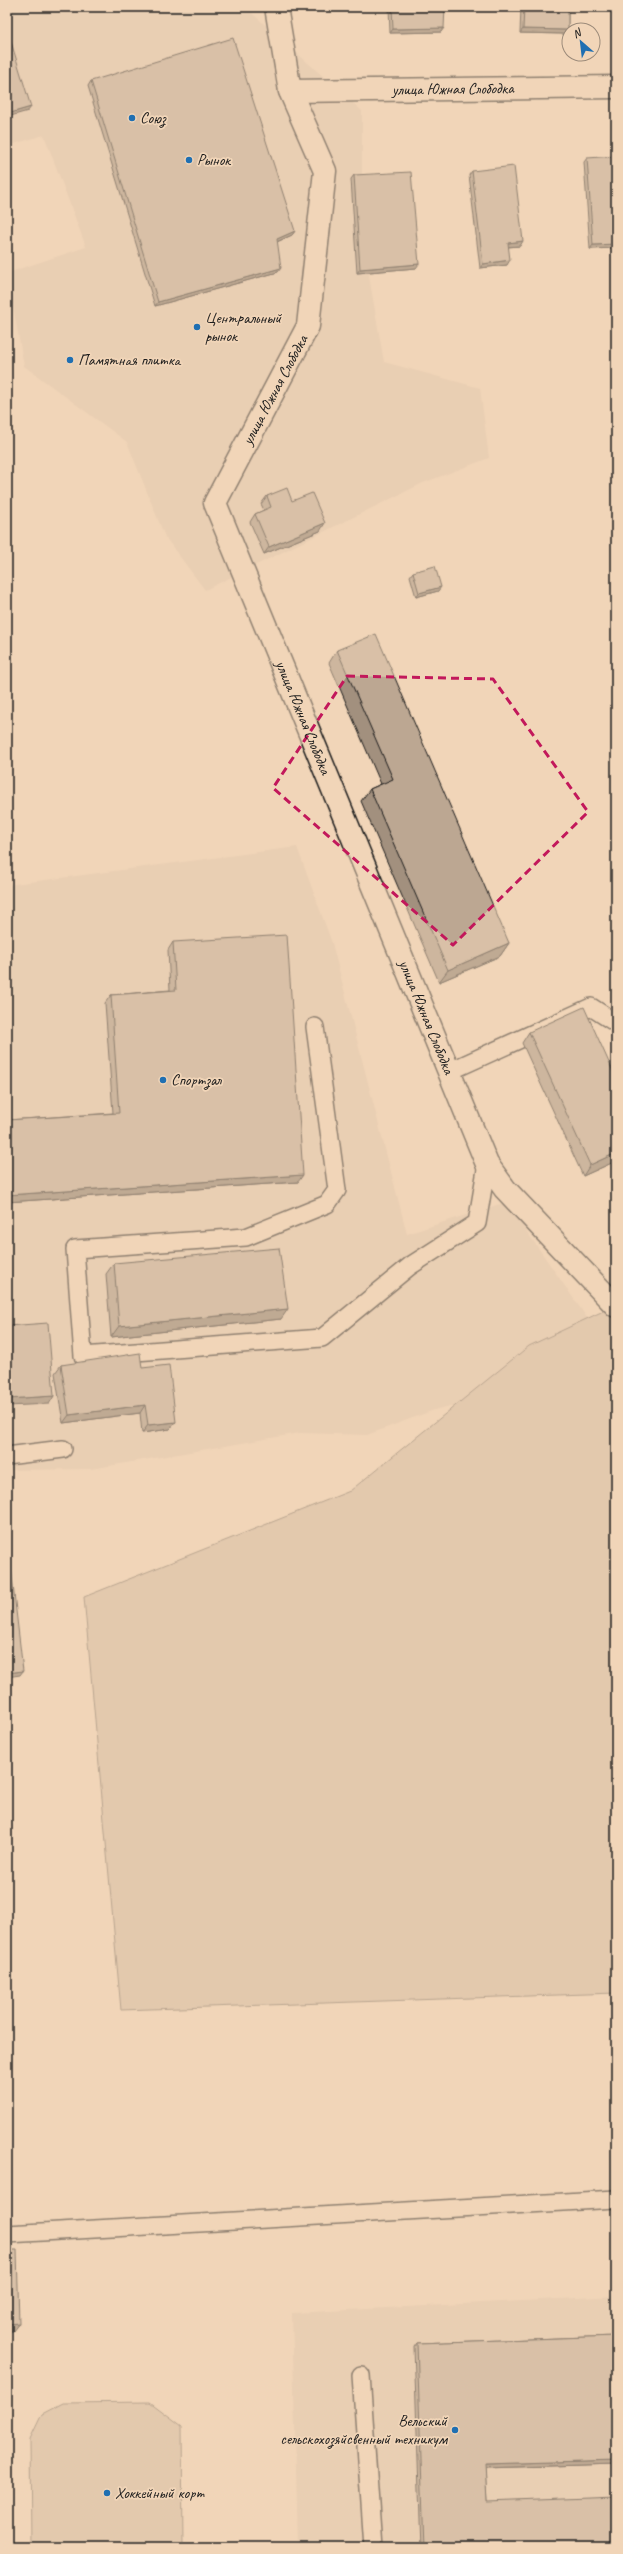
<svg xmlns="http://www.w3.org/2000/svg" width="623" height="2554" font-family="Caveat,sans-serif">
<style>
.built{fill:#e1c7ad}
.green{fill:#d2baa1;stroke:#776b5e}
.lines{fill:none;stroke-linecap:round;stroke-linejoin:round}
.lane-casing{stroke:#1c1c1c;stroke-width:20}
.street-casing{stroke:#1c1c1c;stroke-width:25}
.lane{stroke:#f1d5b8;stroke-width:17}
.street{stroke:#f1d5b8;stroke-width:22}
.wall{fill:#a2907e;stroke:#1c1c1c}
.shaded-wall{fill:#847566;stroke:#1c1c1c}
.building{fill:#bca792;stroke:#1c1c1c}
.marked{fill:none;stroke:#c2185b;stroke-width:3;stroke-dasharray:8 5;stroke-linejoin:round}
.poi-dot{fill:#1f6fb2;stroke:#f1d5b8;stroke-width:1.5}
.labels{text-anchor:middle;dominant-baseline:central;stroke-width:3.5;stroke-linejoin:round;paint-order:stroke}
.street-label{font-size:16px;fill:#1c1c1c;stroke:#f1d5b8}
.poi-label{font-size:16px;fill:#1c1c1c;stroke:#f1d5b8;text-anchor:start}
</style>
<rect width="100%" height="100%" fill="#f1d5b8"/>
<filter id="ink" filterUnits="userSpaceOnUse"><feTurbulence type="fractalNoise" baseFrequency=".025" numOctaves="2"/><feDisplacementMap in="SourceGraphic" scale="8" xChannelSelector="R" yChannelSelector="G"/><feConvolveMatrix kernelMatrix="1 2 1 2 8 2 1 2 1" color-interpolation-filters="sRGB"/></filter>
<g filter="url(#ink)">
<path class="built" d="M7,7h238l117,104v87h-3l11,84 14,80 96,26 9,70 -66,25 -218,107 -40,-53 -38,-95 -103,-76 -17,-93 79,-26 -42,-112 -37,11z
M297,847l35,96 75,291 99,-32 110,157v6l-182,45 -67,25 -67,-2 -209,36 -84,1v-585z
M616,2296v251h-318l-6,-234z"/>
<path class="green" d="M616,1305v688l-495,17 -37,-413 266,-106 179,-145z
M150,2402l32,24 1,121h-152l-1,-108 12,-25 21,-11z"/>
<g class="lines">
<defs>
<path id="lane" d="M315,1027l22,163 -10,14 -81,33 -171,12 8,107 239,-18 88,-72 67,-43 10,-59
M448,1072l143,-65 25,16
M7,1456l56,-7
M7,2234l609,-35
M361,2375l12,172"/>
<g id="street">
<path id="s1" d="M276,7l14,84 326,-4"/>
<path id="s2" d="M290,91l35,80 -17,155 -93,177 272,661 18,25 111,117"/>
</g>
</defs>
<use href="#lane" class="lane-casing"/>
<use href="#street" class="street-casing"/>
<use href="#lane" class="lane"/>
<use href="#street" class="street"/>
</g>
<path class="wall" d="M389,7h56l-4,25 -51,1z
M521,7h47v23l-3,4 -45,-1z
M91,81l204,150 -3,4 -15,7 1,30 -123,34 -67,-220z
M587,158l29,90 -26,1 -6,-87z
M472,171l48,75 -12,1 -1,18 -27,3 -11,-93z
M354,175l62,93 -59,5 -6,-94z
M267,496l25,5 28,30 -56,23 -14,-32 5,-8 9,-4 -3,-6z
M413,572l25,19 -22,6 -6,-21z
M337,650l172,293 -9,13 -61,26 -78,-181 9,-12 11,-5 -52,-121z
M173,942l125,240 -291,20v-82l106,-7 -8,-110 6,-8 59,-5 -2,-40z
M529,1032l87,129 -33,15 -61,-133z
M114,1263l167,56 -170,18 -5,-63z
M61,1365l81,3 28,61 -28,4 -2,-20 -77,10 -8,-50z
M616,2336v128l-131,4 2,33 129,46h-195l-7,-200 3,-4z"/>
<path class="shaded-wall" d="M444,28l-3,4 -51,1 3,-4z
M523,29l45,1 -3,4 -45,-1z
M31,107l-3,4 -21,6v-3z
M295,231l-3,4 -18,8 3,-4z
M523,241l-3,5 -15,1 3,-4z
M616,244v4l-26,1 3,-4z
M510,260l-3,5 -27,3 3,-4z
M419,264l-3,4 -59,5 3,-4z
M281,268l-3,4 -123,34 3,-4z
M325,523l-5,8 -56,23 5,-7z
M441,587l-3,4 -22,6 3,-4z
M509,943l-9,13 -61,26 9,-12z
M616,1153v8l-33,15 7,-11z
M303,1175l-5,7 -291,20v-7z
M288,1309l-7,10 -170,18 8,-11z
M54,1396l-5,8 -42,2v-7z
M145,1405l-5,8 -77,10 6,-8z
M176,1422l-6,7 -28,4 6,-8z
M23,1671l-3,4 -13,2v-4z
M19,2323l-6,8h-6v-7z
M616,2460v4l-134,4 3,-4z"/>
<path class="building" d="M392,7h53l-1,21 -51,1z
M524,7h44v23l-45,-1z
M7,29l24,78 -24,7z
M233,38l62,193 -18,8 4,29 -123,34 -67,-221z
M616,156v88l-23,1 -6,-87z
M514,166l9,75 -15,2 2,17 -27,4 -11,-93z
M411,172l8,92 -59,5 -6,-94z
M287,488l5,13 20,-8 13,30 -56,24 -14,-33 16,-7 -4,-11z
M435,566l6,21 -22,6 -6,-21z
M376,634l133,309 -61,27 -78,-181 23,-10 -56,-129z
M287,935l16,240 -296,20v-75l112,-7 -8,-118 65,-5 -3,-48z
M584,1007l32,71v75l-26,12 -61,-133z
M279,1248l9,61 -169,17 -5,-63z
M48,1323l6,73 -47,3v-73z
M140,1353l2,15 27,-3 7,57 -28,3 -3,-20 -76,10 -8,-50z
M7,1533l16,138 -16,2z
M7,2250h10l2,73 -12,1z
M616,2336v124l-131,4 2,37 129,-5v51h-192l-7,-204z"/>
</g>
<path d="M0 0H623V2554H0ZM347,676l146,3 95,133 -135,133 -180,-157z" fill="#f1d5b8" fill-opacity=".55" fill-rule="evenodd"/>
<path class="marked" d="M347,676l146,3 95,133 -135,133 -180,-157z"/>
<g class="poi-dot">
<circle cx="132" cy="118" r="4"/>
<circle cx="189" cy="160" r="4"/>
<circle cx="197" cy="327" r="4"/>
<circle cx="70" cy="360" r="4"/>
<circle cx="163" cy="1080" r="4"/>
<circle cx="455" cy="2430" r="4"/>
<circle cx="107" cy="2493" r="4"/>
</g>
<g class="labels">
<g class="street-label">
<text stroke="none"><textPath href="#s1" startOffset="248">улица Южная Слободка</textPath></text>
<text transform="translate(275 390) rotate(-62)">улица Южная Слободка</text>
<text stroke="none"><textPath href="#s2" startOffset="675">улица Южная Слободка</textPath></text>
<text stroke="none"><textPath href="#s2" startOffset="999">улица Южная Слободка</textPath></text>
</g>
<g class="poi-label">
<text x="140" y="118">Союз</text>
<text x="197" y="160">Рынок</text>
<text x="205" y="318">Центральный<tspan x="205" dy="18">рынок</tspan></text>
<text x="78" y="360">Памятная плитка</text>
<text x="171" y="1080">Спортзал</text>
<text x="447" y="2421" text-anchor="end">Вельский<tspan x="447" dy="18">сельскохозяйсвенный техникум</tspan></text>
<text x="115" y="2493">Хоккейный корт</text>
</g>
</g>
<rect width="623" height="2554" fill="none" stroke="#f1d5b8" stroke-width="24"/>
<rect x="12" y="12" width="599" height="2530" fill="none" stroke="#1c1c1c" stroke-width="1.5" filter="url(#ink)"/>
<g transform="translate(581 42) rotate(332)"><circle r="19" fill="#f1d5b8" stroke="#9c8b7a"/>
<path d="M0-3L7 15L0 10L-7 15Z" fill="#1f6fb2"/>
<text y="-6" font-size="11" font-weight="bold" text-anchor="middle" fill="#1c1c1c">N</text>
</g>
</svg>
